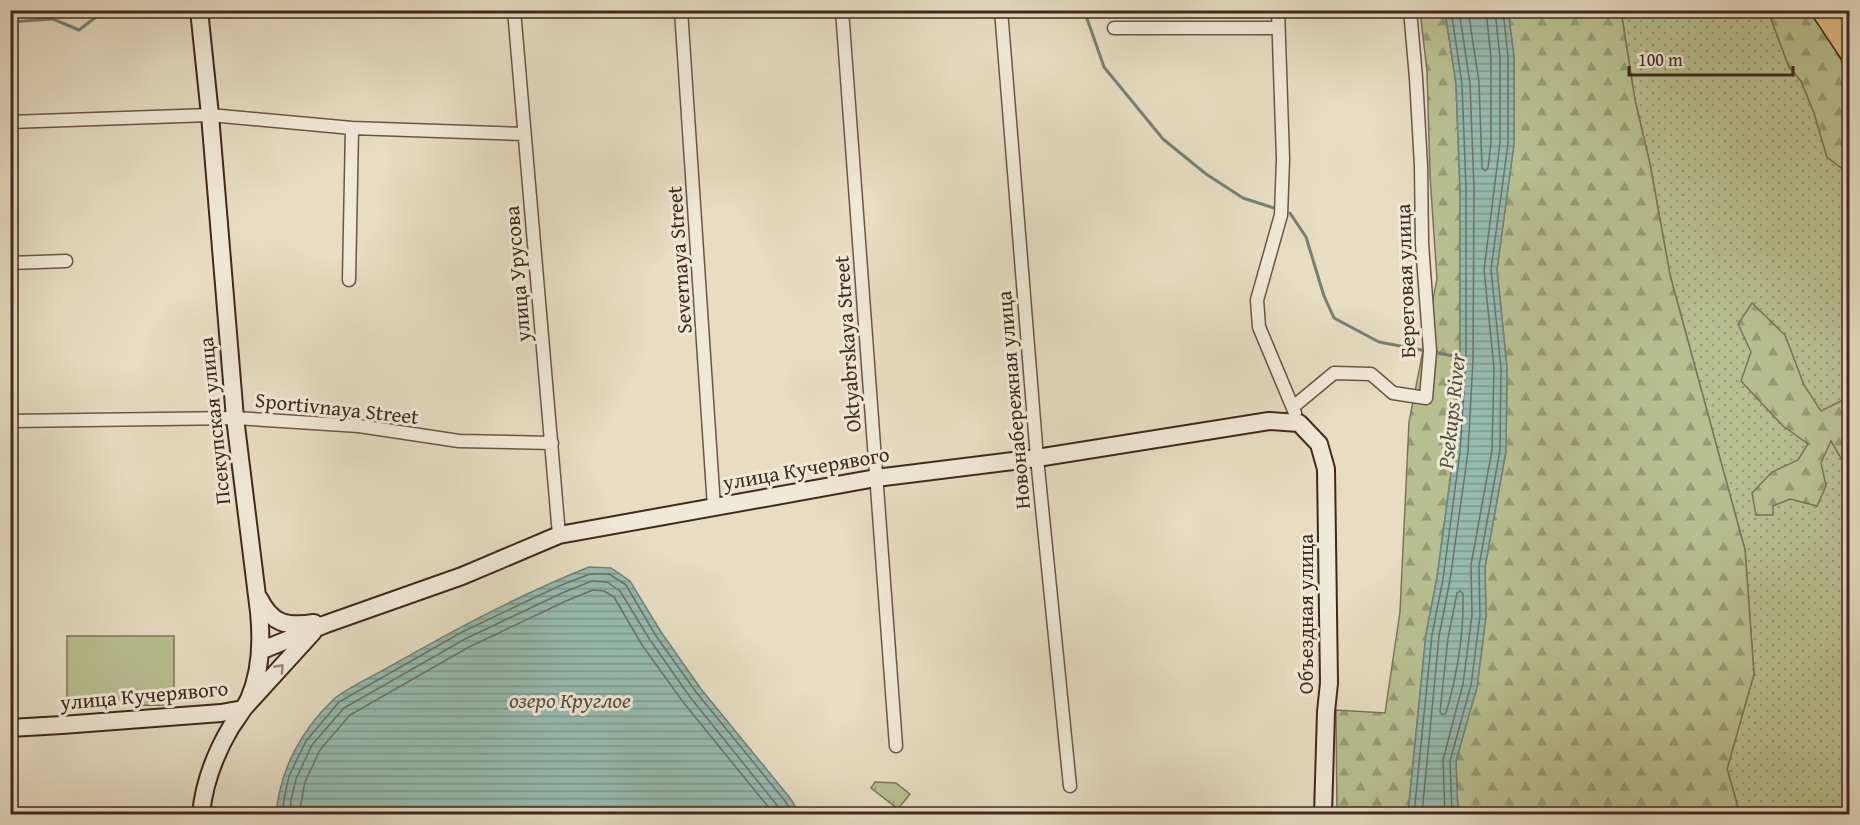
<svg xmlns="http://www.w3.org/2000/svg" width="1860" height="825" font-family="'Gentium Book Plus',serif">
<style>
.grass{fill:url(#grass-dots);stroke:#7c7457;stroke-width:1.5}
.forest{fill:url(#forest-firs);stroke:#7c7457;stroke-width:1.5}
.park{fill:url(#park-tufts);stroke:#7c7457;stroke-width:1.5}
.pitch{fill:#b8c091;stroke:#7c7457;stroke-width:1.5}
.water{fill:url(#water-rules);stroke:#748176;stroke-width:1.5}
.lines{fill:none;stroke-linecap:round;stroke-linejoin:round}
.shore{stroke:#6c7267;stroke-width:1.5}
.stream{stroke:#748176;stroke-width:3}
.street-casing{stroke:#6a5646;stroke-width:15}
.secondary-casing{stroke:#41291d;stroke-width:20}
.highway-casing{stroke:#41291d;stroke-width:24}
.street{stroke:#efe9d7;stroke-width:12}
.secondary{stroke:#efe9d7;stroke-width:16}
.highway{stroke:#e3be81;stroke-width:21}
.oneway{stroke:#98897a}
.labels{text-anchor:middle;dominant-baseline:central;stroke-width:6;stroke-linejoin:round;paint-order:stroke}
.street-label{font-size:21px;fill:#41291d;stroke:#efe9d7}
.water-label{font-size:22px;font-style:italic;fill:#564e42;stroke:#efe9d7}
</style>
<defs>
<pattern id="grass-dots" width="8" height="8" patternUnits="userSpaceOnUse" patternTransform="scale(1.5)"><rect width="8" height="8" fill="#b8c091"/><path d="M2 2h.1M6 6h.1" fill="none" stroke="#979c76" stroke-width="1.8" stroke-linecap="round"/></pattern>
<pattern id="forest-firs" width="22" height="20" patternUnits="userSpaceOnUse" patternTransform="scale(1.5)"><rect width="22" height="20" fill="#b8c091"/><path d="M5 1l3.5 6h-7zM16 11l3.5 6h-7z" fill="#979c76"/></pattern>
<pattern id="park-tufts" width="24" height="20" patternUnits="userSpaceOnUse" patternTransform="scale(1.5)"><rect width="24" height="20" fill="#b8c091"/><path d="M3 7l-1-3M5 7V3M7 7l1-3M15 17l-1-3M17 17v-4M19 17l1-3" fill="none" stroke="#979c76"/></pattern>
<pattern id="water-rules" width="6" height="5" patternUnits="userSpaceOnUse" patternTransform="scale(1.5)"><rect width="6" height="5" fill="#96bcb1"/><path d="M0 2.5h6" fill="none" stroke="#7c998f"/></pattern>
</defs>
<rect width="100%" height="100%" fill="#e6ddc2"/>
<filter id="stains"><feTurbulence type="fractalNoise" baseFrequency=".00333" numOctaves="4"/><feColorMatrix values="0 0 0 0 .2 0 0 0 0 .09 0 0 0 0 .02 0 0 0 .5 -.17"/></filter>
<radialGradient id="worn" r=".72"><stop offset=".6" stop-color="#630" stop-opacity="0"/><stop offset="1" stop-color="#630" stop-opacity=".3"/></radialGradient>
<path class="grass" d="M1621,11h147l21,56 12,14 13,32 13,44 22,17v640h-109l-13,-45 27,-95 -9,-124 -75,-275 -20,-111 -15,-64z"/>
<path class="forest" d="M1420,11h25l11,73 4,104v170l-6,93 -17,127 -11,56 -18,180h-71l-1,-104 49,3 15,-101 9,-190 28,-143 -7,-103 -3,-105z
M1508,11h113l14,89 15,64 20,111 75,275 9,124 -27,95 13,45h-282l-2,-53 21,-75 9,-70 -1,-49 21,-116 1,-83 -10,-99 17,-125v-87z
M1768,11h42l20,28 19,37v98l-22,-17 -13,-44 -13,-32 -12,-14z
M1752,303l33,32 19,50 17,26 28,-14v72l-7,-9 -11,-19 -10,22 5,23 -9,20 -27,-7 -17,7v9h-17l-4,-22 20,-21 26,-12 10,-16 -25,-18 -42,-45 10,-29 -13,-28z"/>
<path class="park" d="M875,782l21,1 14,11 -12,15 -27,-21z"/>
<path class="pitch" d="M174,636v69l-107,1v-70z"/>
<path class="water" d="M1445,11h63l6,46v87l-17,125 10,99 -1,83 -21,116 1,49 -9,71 -21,74 2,53h-50l18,-180 11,-56 17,-127 6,-93v-169l-4,-105z
M589,567l22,1 19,13 31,51 40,57 89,109 10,16h-524c4,-44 25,-84 58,-115 11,-10 41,-24 55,-32 65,-37 130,-72 200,-100z"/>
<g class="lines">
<path class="shore" d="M1468,10l11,72 3,86 3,3 3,-3 3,-25v-85l-5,-48
M1460,591l3,3c1,40 -6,81 -17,119l-3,2 -3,-3 8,-74 9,-45z
M282,814l2,-15 5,-23 17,-35 33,-39 123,-70 97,-46 31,-12h19l17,11 30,51 40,56 89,109 8,13
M290,814l1,-14 5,-21 16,-34 32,-37 121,-69 97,-46 30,-12 15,1 13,9 30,49 40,57 94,117
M299,814l6,-32 15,-32 30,-35 119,-68 97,-46 27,-11 11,1 10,6 28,48 41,57 91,112
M1414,814l18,-179 11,-56 17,-127 6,-94v-170l-4,-104 -11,-74
M1422,814l17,-178 11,-56 18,-128 5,-93 1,-171 -4,-104 -11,-74
M1445,814l-2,-54 20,-76 9,-69 -1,-50 21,-115 2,-82 -10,-98 16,-127v-85l-5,-48
M1452,814l-2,-53 21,-76 9,-69 -1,-50 21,-116 1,-82 -10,-99 17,-125v-87l-5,-47"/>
<path class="stream" d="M1084,10l20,57 59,72 43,35 37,24 31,10
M10,22l43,-3 26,11 26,-20
M1290,213l16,24 18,59 10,22 45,24 48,9
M1434,352l28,6"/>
<defs>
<path id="street" d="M514,10l45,525
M681,10l33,497
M842,10l54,736
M1001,10l36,448 33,328
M1278,10l5,149 -2,56 -24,85 2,27 36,86
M1114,28h164
M10,122l200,-7 142,13 172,6
M10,263l56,-2
M349,280l3,-152
M1293,407l41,-34 37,1 22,19 33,5 4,-47 -8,-107 -1,-78 -5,-88 -6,-68
M10,421l225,-3 124,8 100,15 93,2"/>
<path id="secondary" d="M199,10l11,105 25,303 24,194c3,30 2,60 -10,87 -5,10 -12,19 -18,28 -16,27 -27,56 -30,87
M259,598c13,26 27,29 55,25
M260,651l66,-27 136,-48 97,-41 317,-57 161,-20 232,-37 30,2 20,21 7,25 3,214 -3,29 -3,102
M10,728l52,-3 159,-12 22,-4 70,-77"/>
<path id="highway" d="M1822,10l28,42"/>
</defs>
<use href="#street" class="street-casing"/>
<use href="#secondary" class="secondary-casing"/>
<use href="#highway" class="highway-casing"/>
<use href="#street" class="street"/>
<use href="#secondary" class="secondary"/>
<use href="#highway" class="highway"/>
</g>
<defs><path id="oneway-chevron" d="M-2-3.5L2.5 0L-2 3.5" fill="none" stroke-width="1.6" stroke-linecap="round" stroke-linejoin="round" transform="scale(1.5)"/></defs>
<use class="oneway" href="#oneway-chevron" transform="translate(280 668) rotate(-48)"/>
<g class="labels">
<g class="street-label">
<text transform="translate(679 260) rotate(-94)">Severnaya Street</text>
<text transform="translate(517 274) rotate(-95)">улица Урусова</text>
<text transform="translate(1405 281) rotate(-92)">Береговая улица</text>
<text transform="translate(847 344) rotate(-94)">Oktyabrskaya Street</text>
<text transform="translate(1013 400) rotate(-95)">Новонабережная улица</text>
<text transform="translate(337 408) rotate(6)">Sportivnaya Street</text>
<text transform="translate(214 421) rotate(-96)">Псекупская улица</text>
<text transform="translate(806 468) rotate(-10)">улица Кучерявого</text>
<text transform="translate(1305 614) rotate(-90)">Объездная улица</text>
<text transform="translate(144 695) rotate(-5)">улица Кучерявого</text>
</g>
<g class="water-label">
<text transform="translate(1451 411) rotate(-84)">Psekups River</text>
<text x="570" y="700">озеро Круглое</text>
</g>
</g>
<rect width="1860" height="825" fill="none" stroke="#e6ddc2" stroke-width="36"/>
<rect x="12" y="12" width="1836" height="801" fill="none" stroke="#41291d" stroke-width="3"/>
<rect x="18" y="18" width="1824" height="789" fill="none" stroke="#41291d" stroke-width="1.5"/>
<path d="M1629 66v9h164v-9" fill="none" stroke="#41291d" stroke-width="3"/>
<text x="1638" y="66" font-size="18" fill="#41291d" stroke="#efe9d7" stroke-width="4.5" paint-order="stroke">100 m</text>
<rect width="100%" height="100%" filter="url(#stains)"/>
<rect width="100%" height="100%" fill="url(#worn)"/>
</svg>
